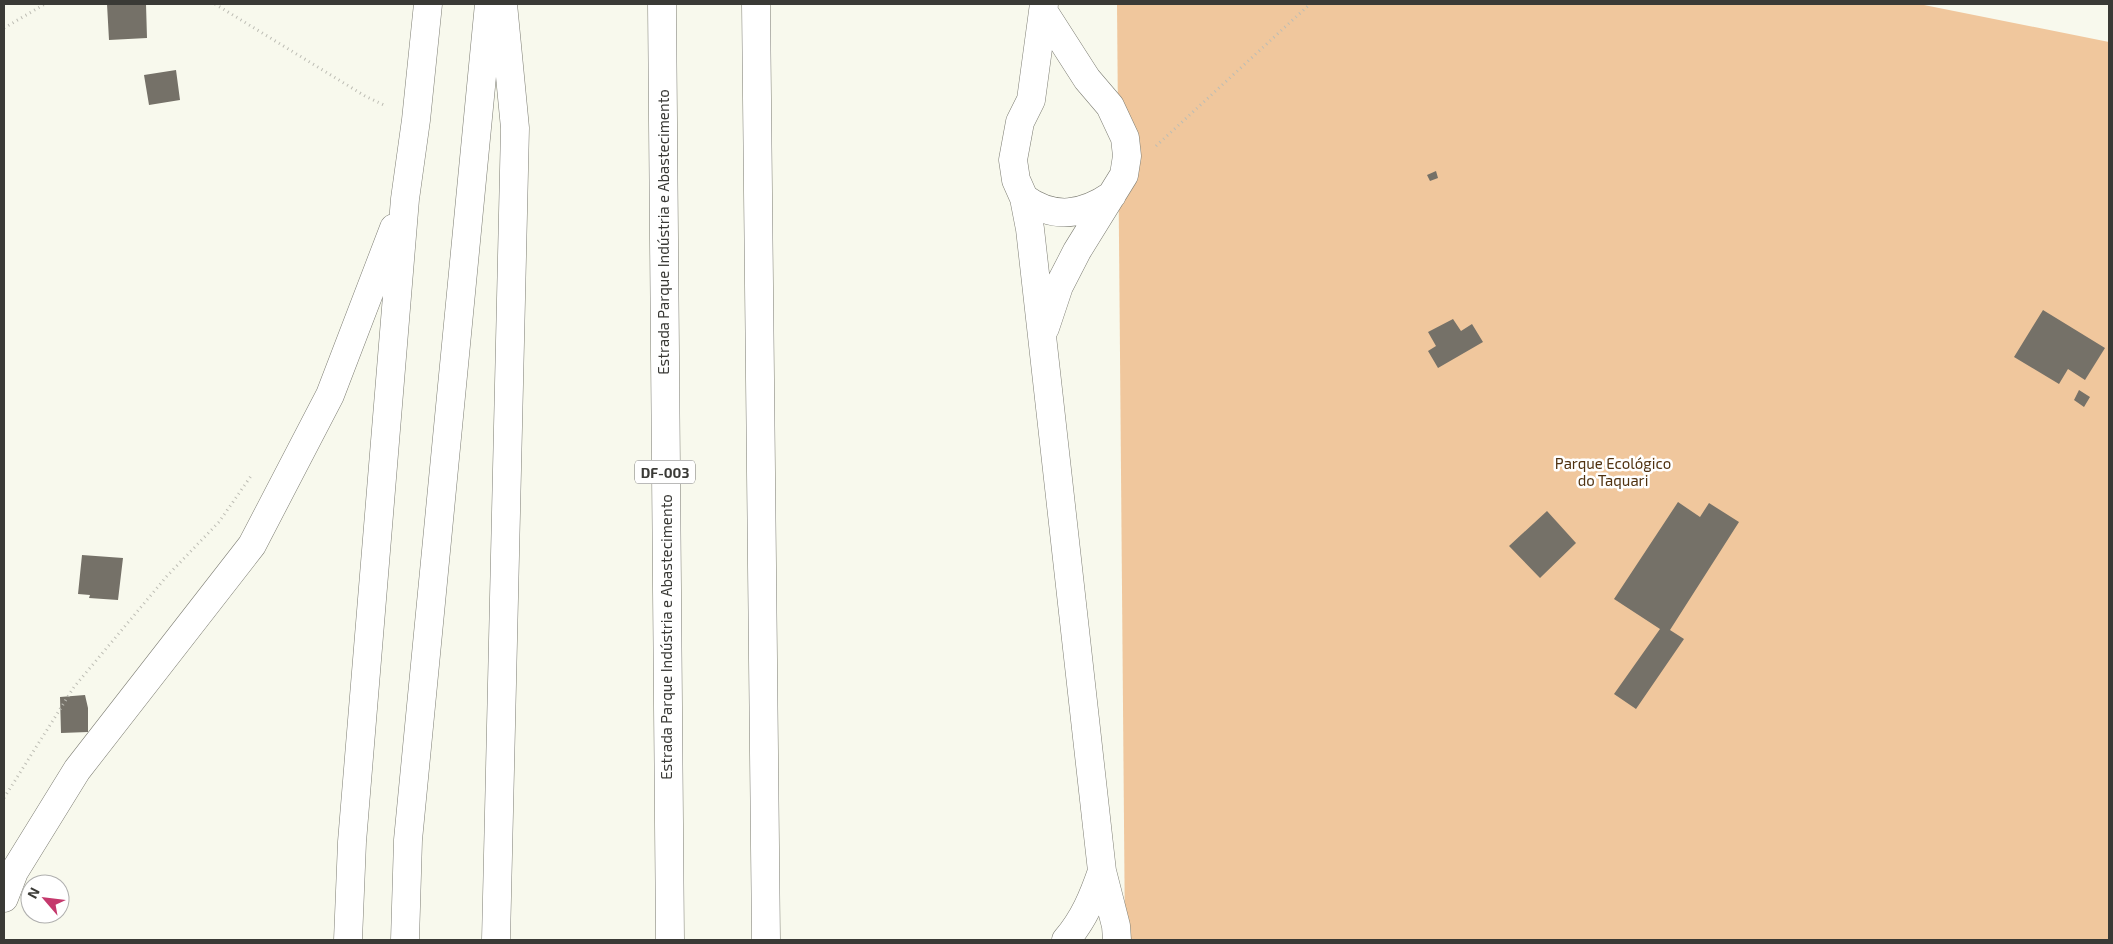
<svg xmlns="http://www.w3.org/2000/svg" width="2113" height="944" font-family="'Exo 2',sans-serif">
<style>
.green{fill:#f0c79d}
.building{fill:#757168}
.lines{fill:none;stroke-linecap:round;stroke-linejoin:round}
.tertiary-casing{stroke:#7d7d73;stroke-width:29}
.primary-casing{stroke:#7d7d73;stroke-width:29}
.trunk-casing{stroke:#7d7d73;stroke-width:29}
.path{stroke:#bdbdb4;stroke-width:3;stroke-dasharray:1 4;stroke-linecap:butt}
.tertiary{stroke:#fff;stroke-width:28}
.primary{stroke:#fff;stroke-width:28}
.trunk{stroke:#fff;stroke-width:28}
.labels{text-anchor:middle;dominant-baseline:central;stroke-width:5;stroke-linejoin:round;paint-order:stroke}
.shield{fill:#fff;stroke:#757572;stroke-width:1}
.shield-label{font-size:14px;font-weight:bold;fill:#3a3a36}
.street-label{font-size:15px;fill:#3a3a36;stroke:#fff}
.park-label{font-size:15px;fill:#503211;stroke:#fff}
</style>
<rect width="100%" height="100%" fill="#f8f9ed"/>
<path class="green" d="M1117,4h802l190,38v898h-984z"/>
<path class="building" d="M107,4h39l1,34 -38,2z
M176,70l4,30 -31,5 -5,-30z
M1436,171l2,7 -8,3 -3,-6z
M2043,310l62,38 -20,32 -17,-11 -9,15 -45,-27z
M1453,319l8,12 11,-7 11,18 -45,26 -10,-17 8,-5 -8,-14z
M2079,390l11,7 -6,10 -10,-7z
M1678,502l22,15 9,-14 30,19 -69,108 14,9 -48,70 -22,-15 46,-65 -46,-30z
M1547,511l29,32 -36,35 -31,-32z
M82,555l41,3 -5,42 -29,-2 1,-3 -12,-1z
M85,695l3,13v24l-27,1 -1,-36z"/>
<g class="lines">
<defs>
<path id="tertiary" d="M1044,4l-13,96 -11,22 -7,38 3,20 8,18 6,31 72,642 14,55 1,14
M1044,12l43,67 23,27 15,32 2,18 -3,19 -47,76 -18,35 -14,42
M1024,198c30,22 59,17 88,-3
M1066,940c18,-21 27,-43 36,-69"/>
<path id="primary" d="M4,898l10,-26 63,-102 175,-225 78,-150 64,-167
M348,940l4,-98 53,-643 11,-79 12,-116
M405,940l3,-100 81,-836
M496,940l19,-812 -12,-124"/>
<path id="trunk" d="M662,4l8,936
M756,4l10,936"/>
</defs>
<use href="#tertiary" class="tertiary-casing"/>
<use href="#primary" class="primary-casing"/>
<use href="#trunk" class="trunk-casing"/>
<path class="path" d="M215,4l150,92 21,10
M4,28l41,-24
M1156,146l154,-142
M4,798l70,-111 93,-111 52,-54 32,-46"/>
<use href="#tertiary" class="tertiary"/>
<use href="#primary" class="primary"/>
<use href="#trunk" class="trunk"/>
</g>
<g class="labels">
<rect class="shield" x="635" y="460.5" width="60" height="23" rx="4"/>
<g class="shield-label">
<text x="665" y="472">DF-003</text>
</g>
<g class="street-label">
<text transform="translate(663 232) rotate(-90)">Estrada Parque Indústria e Abastecimento</text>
<text transform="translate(666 637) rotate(-90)">Estrada Parque Indústria e Abastecimento</text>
</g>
<g class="park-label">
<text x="1613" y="463">Parque Ecológico<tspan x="1613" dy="17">do Taquari</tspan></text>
</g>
</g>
<rect width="2113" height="944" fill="none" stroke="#3a3a36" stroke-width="10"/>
<g transform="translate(45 899) rotate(298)"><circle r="24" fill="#ffffff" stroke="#b0b0af"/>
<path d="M0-4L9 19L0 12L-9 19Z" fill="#c5396d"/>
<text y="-8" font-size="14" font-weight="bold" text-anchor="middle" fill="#3a3a36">N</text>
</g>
</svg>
